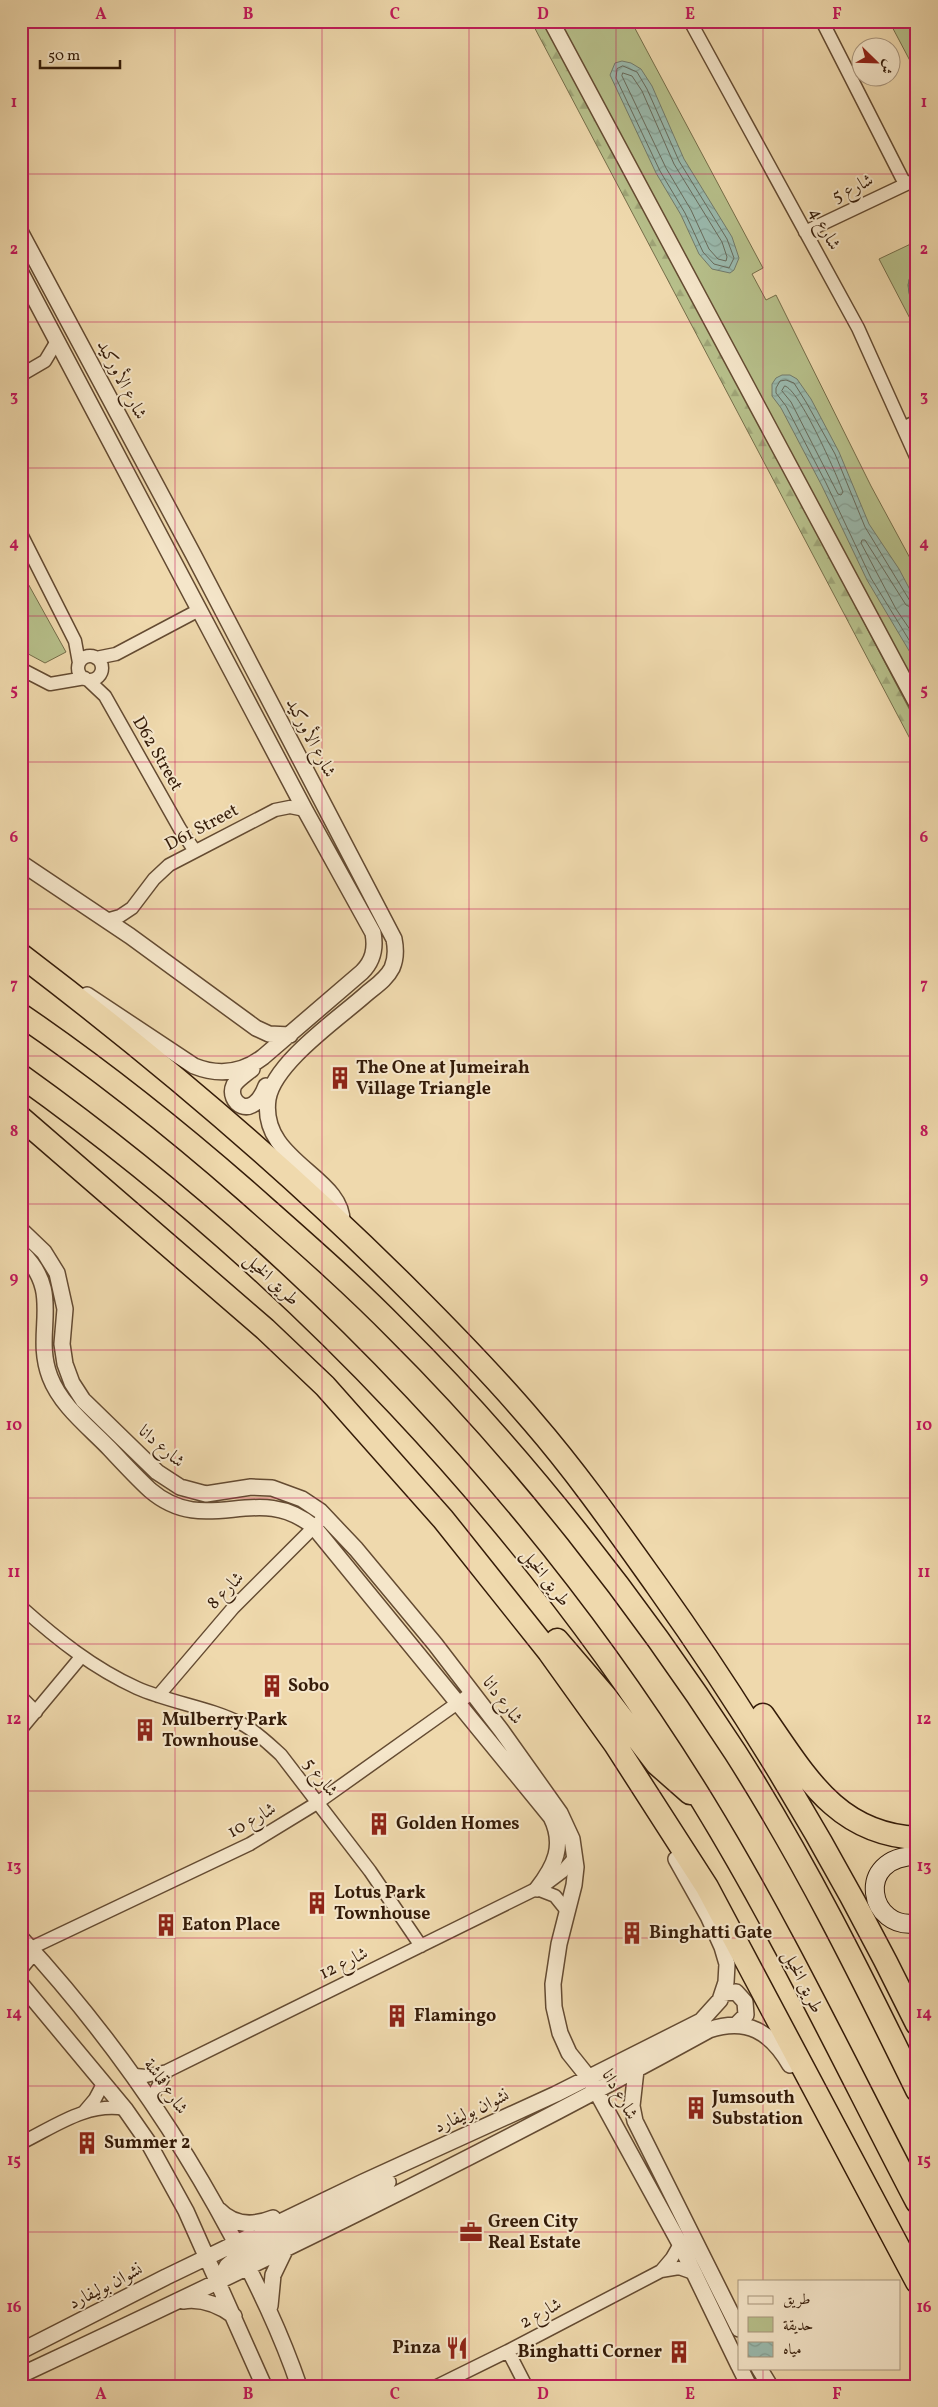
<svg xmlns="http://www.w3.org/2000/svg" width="938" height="2407" font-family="Vollkorn,Amiri,serif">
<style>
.green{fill:#b7c08b;stroke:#766e4a}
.forest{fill:url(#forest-firs);stroke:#766e4a}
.water{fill:url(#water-waves);stroke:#727b6c}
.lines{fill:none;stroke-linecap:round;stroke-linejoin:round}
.shore{stroke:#686b5c;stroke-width:1}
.minor-casing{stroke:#644b32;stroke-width:15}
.tertiary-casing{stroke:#644b32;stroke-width:18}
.secondary-casing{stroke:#351c09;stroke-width:20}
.motorway-casing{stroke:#351c09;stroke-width:25}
.minor{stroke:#f5e6ca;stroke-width:12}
.tertiary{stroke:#f5e6ca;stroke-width:15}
.secondary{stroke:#f5e6ca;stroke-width:18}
.motorway{stroke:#efd9ad;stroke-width:22}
.grid{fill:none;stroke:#c2185b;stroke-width:1;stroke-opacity:0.55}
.labels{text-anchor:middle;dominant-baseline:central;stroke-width:4;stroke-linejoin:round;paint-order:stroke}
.street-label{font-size:18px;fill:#351c09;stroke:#f5e6ca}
.poi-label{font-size:18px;font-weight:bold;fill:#351c09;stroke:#f5e6ca;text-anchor:start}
.neatline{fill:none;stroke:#c2185b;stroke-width:2}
.grid-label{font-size:16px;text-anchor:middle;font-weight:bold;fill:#c2185b}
</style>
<defs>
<pattern id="forest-firs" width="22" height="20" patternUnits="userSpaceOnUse" patternTransform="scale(1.25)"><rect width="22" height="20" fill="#b7c08b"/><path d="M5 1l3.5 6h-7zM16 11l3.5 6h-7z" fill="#9ea477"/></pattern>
<pattern id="water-waves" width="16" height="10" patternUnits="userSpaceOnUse" patternTransform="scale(1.25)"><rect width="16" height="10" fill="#9abaae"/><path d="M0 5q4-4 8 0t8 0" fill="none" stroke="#859f94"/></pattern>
</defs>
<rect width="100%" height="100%" fill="#efd9ad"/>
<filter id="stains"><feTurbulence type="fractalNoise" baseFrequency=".004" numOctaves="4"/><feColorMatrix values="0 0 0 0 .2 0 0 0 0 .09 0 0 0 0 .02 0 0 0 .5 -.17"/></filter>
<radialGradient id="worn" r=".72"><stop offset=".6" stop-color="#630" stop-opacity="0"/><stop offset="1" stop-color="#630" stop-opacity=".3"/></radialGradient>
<path class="green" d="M558,21h73l132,247 -11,6 14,26 10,-5 95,191 46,85v122z
M889,21h28v53z
M917,241v24l-6,7 -3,13 2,12 7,13v22l-38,-73z
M21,571l45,81 -21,11 -24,-13z"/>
<path class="forest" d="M531,21h19l367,703v28z"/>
<path class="water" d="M622,61l9,2 10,6 11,17 32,73 48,78 7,21 -5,12 -4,3 -18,-4 -13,-15 -18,-39 -25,-42 -46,-98 5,-12z
M917,265v45c-11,-15 -12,-31 0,-45z
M782,375h8l7,4 14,20 28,53 30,72 30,45 18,34v61l-50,-84 -45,-94 -41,-78 -9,-12v-12l4,-6z"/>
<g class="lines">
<path class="shore" d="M623,66l14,6 10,17 32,72 48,78 7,19 -5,10 -15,-4 -11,-12 -18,-39 -25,-42 -44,-93 1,-9z
M623,73l9,3 10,15 32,73 48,78 5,15 -1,4 -8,-2 -9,-10 -18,-39 -25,-42 -44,-92z
M785,386c14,3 52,89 58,106l-2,3 -3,-1 -47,-92 -9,-11z
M917,604l-7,-3 -45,-74 -30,-73 -29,-52 -12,-19 -8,-3 -6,1 -4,7v5l10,13 40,77 45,95 46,75
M917,610l-11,-5 -41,-65h-3l-1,3 35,66 21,31"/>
<defs>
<path id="minor" d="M690,21l168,307 59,131
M822,21l83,163
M805,232l112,-53
M21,375l24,-14 12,-20
M903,428l14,-7
M21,534l54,107 4,22
M78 668a12 12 0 1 1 24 0a12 12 0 1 1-24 0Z
M96,658l20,-4 83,-44
M21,669l29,15 35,-6
M88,680l17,16 75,133 15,22
M106,920l14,-4 12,-8 22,-29 15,-14 106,-55 15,-3 15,3
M21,1607c36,32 72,61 116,81 34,15 72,19 105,36 15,8 27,20 39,31l89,116 51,75
M158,1696l75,-88 87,-87
M21,1697l15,15
M21,1729l60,-72
M537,1889l18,7 12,15
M31,1948l219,-104 67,-41 156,-111
M135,2075l11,1 21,-5 379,-187 16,-12 13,-15
M151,2099l16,-28
M84,2112l11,-13 8,-15
M21,2143c33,-16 66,-41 104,-34
M661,2271l18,-3 17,6
M508,2351l18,35
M437,2386l71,-35 153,-80 11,-13 8,-14"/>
<path id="tertiary" d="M551,21l366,683
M21,233l172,321 201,385c2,10 2,20 -2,29 -6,12 -18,19 -27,27 -27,24 -91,68 -97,104 -9,63 77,77 74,125
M21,273l284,537 68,123c3,16 0,28 -11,39l-99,85c-21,16 -44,19 -69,9l-107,-71
M21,863l109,73 126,92 13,6 21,1
M252,1069c-6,5 -14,10 -18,16 -8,17 18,38 32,1
M21,1230l23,22 13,21 8,36 -3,35 3,20 7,19 11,17 74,72 23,15 26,7 45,-7 21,1 30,11 18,12 36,38 79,95 66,86 59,83 12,26 4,28 -2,18 -15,59 -6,40 1,23 6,26 9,20 20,25 91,166 59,122
M21,1252c44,42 11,78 29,125 11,29 39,50 60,72 13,14 26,28 40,41 57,49 107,-10 164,37l237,290c14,28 4,49 -14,72
M21,1938c84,91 152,187 210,296 26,50 50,99 68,152
M21,1967l9,-11 1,-8
M21,1984l104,125 23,33 38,69 78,175
M723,1993l13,-1 9,10 1,13 -10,10
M636,2070l-4,36 3,15 104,208
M219,2210c15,16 34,16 54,8
M218,2283l9,-17 14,-12 147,-72
M183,2301c20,-3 36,4 51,15
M270,2306l3,-31 12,-25
M21,2351l145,-74 197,-95 193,-88 145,-73 19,-21 6,-18 1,-18 -5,-17 -14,-31 -32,-57
M740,2368l9,18
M759,2368l11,18
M21,2375c233,-109 463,-221 688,-345 38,-13 62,2 81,35"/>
<path id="secondary" d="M917,1856c-64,0 -48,76 0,67"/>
<path id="motorway" d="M21,955c138,105 269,216 391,338 42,42 83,84 121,129 45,52 84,108 124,164 99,139 185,284 260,438
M21,1015c79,54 153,113 224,175 52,46 104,91 152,140 125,124 242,274 338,422 69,108 126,223 182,338
M21,1076c271,194 507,442 682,726 79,129 144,266 214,400
M21,1118l244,211 60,57 118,133 106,133 66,92 92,143 210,395
M557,1640l48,56 52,68 33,29
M763,1715c42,60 73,119 154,123"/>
</defs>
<use href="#minor" class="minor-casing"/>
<use href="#tertiary" class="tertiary-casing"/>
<use href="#secondary" class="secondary-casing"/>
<use href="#motorway" class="motorway-casing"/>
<use href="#minor" class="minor"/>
<use href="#tertiary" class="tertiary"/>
<use href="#secondary" class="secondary"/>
<use href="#motorway" class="motorway"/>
</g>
<path class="grid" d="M175,21v2365M322,21v2365M469,21v2365M616,21v2365M763,21v2260M21,174h896M21,322h896M21,468h896M21,616h896M21,762h896M21,909h896M21,1056h896M21,1204h896M21,1350h896M21,1498h896M21,1644h896M21,1791h896M21,1938h896M21,2086h896M21,2232h896M763,2368v18"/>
<defs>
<symbol id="building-bare" viewBox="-9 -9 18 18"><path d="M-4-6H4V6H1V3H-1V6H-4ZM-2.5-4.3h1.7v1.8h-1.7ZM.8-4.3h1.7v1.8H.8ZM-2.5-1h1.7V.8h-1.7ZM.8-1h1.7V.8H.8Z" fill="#8f2418" stroke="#f5e6ca" stroke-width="2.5" paint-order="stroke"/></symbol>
<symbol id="office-bare" viewBox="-9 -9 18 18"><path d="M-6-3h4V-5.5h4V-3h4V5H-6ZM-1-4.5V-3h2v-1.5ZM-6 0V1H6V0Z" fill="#8f2418" stroke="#f5e6ca" stroke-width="2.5" paint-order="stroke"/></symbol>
<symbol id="restaurant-bare" viewBox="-9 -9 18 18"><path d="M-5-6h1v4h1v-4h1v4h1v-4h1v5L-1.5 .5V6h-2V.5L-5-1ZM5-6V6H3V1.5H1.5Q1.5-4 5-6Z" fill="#8f2418" stroke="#f5e6ca" stroke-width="2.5" paint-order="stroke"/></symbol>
</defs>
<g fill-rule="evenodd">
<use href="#building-bare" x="324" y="1062" width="32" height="32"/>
<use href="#building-bare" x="256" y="1670" width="32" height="32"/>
<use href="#building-bare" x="129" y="1714" width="32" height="32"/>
<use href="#building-bare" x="363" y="1808" width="32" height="32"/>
<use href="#building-bare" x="301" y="1887" width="32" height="32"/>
<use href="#building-bare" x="150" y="1909" width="32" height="32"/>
<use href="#building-bare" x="616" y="1917" width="32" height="32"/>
<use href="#building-bare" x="381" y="2000" width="32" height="32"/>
<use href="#building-bare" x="680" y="2092" width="32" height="32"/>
<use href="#building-bare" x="71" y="2127" width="32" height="32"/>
<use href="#office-bare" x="455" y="2216" width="32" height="32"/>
<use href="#restaurant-bare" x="441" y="2332" width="32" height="32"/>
<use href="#building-bare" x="663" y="2336" width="32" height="32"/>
</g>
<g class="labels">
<g class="street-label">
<text transform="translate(853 189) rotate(-26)">شارع 5</text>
<text transform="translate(824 229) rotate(61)">شارع 4</text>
<text transform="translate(121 380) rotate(62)">شارع الأوركيد</text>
<text transform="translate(310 738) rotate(62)">شارع الأوركيد</text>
<text transform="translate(157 754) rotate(60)">D62 Street</text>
<text transform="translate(202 828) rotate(-28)">D61 Street</text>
<text transform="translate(271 1280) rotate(43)">طريق الخيل</text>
<text transform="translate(161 1447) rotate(41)">شارع دانا</text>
<text transform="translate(545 1578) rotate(52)">طريق الخيل</text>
<text transform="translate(226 1591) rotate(-46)">شارع 8</text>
<text transform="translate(502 1701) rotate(53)">شارع دانا</text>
<text transform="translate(320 1778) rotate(52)">شارع 5</text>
<text transform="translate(252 1821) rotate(-30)">شارع 10</text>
<text transform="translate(344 1964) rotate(-26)">شارع 12</text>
<text transform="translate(802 1982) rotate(63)">طريق الخيل</text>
<text transform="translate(165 2087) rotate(55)">شارع قماشة</text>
<text transform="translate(619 2095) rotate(60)">شارع دانا</text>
<text transform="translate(472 2112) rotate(-25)">نشوان بوليفارد</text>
<text transform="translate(106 2287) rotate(-27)">نشوان بوليفارد</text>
<text transform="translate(541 2314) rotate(-28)">شارع 2</text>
</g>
<g class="poi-label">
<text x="356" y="1068">The One at Jumeirah<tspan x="356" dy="21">Village Triangle</tspan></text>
<text x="288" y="1686">Sobo</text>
<text x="162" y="1720">Mulberry Park<tspan x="162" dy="21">Townhouse</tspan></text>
<text x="396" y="1824">Golden Homes</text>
<text x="334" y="1893">Lotus Park<tspan x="334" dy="21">Townhouse</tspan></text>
<text x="182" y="1925">Eaton Place</text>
<text x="649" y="1933">Binghatti Gate</text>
<text x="414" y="2016">Flamingo</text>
<text x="712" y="2098">Jumsouth<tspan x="712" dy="21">Substation</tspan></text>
<text x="104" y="2143">Summer 2</text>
<text x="488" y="2222">Green City<tspan x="488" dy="21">Real Estate</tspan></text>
<text x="441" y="2348" text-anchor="end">Pinza</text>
<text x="662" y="2352" text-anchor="end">Binghatti Corner</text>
</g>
</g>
<rect width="938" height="2407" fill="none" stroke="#efd9ad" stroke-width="55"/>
<rect x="738" y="2280" width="162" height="90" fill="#f5e6ca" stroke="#a8957d"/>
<rect x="748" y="2296" width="25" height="8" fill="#f5e6ca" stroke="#a8957d"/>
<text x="783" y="2304" font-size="15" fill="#351c09">طريق</text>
<rect x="748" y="2317" width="25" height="15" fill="#b7c08b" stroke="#a8957d"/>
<text x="783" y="2330" font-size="15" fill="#351c09">حديقة</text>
<rect x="748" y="2342" width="25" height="15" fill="url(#water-waves)" stroke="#a8957d"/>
<text x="783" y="2354" font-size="15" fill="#351c09">مياه</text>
<g transform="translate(876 62) rotate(113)"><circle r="24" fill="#f5e6ca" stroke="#a8957d"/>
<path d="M0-4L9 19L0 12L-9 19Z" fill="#8f2418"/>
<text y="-8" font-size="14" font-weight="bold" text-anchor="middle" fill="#351c09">ش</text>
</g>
<path d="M40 60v8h80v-8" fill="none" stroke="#351c09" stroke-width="2.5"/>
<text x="48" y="60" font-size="15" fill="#351c09" stroke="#f5e6ca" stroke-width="4" paint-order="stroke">50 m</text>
<rect x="28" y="28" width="882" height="2352" class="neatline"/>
<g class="grid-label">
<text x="101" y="19">A</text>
<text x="248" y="19">B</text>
<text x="395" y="19">C</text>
<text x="543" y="19">D</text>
<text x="690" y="19">E</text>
<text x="837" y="19">F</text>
<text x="14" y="107">1</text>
<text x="924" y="107">1</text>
<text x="14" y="254">2</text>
<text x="924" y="254">2</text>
<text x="14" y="401">3</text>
<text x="924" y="401">3</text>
<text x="14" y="548">4</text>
<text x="924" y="548">4</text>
<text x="14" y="695">5</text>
<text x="924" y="695">5</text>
<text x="14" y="842">6</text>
<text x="924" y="842">6</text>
<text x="14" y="989">7</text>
<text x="924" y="989">7</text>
<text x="14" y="1136">8</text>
<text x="924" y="1136">8</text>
<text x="14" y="1283">9</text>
<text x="924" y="1283">9</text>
<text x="14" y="1430">10</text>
<text x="924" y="1430">10</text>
<text x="14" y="1577">11</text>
<text x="924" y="1577">11</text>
<text x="14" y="1724">12</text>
<text x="924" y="1724">12</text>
<text x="14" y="1871">13</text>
<text x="924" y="1871">13</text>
<text x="14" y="2018">14</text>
<text x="924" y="2018">14</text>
<text x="14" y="2165">15</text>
<text x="924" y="2165">15</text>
<text x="14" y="2312">16</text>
<text x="924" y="2312">16</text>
<text x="101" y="2399">A</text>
<text x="248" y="2399">B</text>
<text x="395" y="2399">C</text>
<text x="543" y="2399">D</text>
<text x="690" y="2399">E</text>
<text x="837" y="2399">F</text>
</g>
<rect width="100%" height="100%" filter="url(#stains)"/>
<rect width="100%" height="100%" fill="url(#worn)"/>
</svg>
